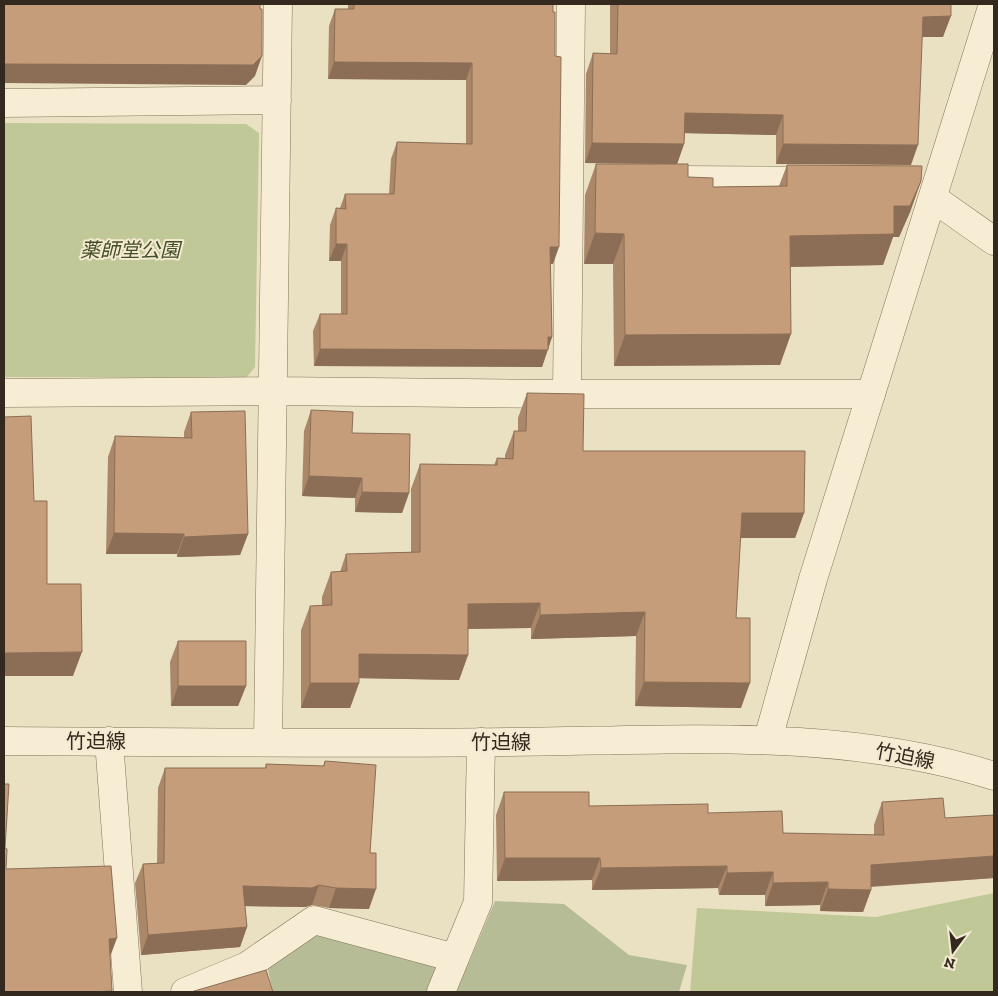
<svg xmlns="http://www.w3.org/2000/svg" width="998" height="996" font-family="'Zilla Slab','Noto Sans JP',serif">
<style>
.green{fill:#c0c897}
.cemetery{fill:#b6bd96}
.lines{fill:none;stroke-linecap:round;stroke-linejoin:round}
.minor-casing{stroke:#83725a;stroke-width:29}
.tertiary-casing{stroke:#83725a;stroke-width:29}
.minor{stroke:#f6edd4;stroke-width:28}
.tertiary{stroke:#f6edd4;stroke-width:28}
.wall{fill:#aa8769}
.shaded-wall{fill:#8b6e55}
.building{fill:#c69d7a;stroke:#8b6e55}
.labels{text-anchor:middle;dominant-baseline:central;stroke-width:4;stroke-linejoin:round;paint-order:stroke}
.park-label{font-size:20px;font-style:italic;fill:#434f26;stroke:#f3ead1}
.street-label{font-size:20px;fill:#34291e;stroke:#f3ead1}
</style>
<rect width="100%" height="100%" fill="#eae0c2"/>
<path class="green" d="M4,123l242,1 13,9 -4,234 -9,11 -242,-1z
M994,893v99h-304l7,-84 179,9z"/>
<path class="cemetery" d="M495,901l69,3 65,51 58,10 -8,27h-406l-6,-26 48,-35 152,36z"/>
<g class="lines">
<defs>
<path id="minor" d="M4,103l273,-3
M677,180l141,1
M933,198l61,43
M4,393l270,-2 293,3h304
M567,394l4,-390
M109,741l19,251
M268,741l10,-737
M185,992l62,-26 67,-46 141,38
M441,992l37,-90 3,-160"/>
<path id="tertiary" d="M768,739l45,-160 180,-575
M4,741c168,1 336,3 504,1 161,-1 330,-16 486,34"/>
</defs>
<use href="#minor" class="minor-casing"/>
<use href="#tertiary" class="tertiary-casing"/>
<use href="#minor" class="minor"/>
<use href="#tertiary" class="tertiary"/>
</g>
<path class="wall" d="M348,4h205v260h-3l2,73 -10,30 -228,-1 -1,-35 7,-17h21v-53h-12l1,-36 6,-17h4l5,-14h44l2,-35 6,-17 69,2v-64l-138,-1 1,-53 6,-17h13z
M610,4h341l-8,33h-20l-147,127v-29l-91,-2 -1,11 -7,20 -92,-1 1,-89 7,-21 17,1z
M596,164l92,13 25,10 66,-1 8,-21 134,16 -11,31 -11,25h-6l-10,28 -92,2 -11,98 -166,1 -1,-102h-29l1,-69z
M527,393l56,58 221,62 -9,25h-55l-4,80 5,90 -106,-2 1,-70 -105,3v-11l-63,1v26l-9,25 -100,-2v5l-9,25h-49v-78l9,-24 12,-1v-8l9,-25h9l6,-18 65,-2v-63l9,-25 74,1 3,-7h8v-3l9,-24h4v-13z
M311,410l41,23 57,60 -7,20 -47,-1v-14l-53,-2 2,-65z
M191,412l57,122 -8,21 -63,2v-3h-71l2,-97 7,-21 69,2v-6z
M178,641l68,45 -8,20h-67l-1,-44z
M325,761l45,92 -1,56 -40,-1 -17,-3 -7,2 -60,-1 2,21 -7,20 -99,8 -6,-72 8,-19 14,-1 1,-75 7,-20h100l1,-4 57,2z
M504,792l85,14 119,7 75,20 91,2v-10l8,-23 63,16 49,60 -123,9v3l-8,22 -43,-1v-6l-55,1v-11h-46l-1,-7 -126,2v-10l-95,1 -1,-66z"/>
<path class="shaded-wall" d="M951,16l-8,21h-27l7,-20z
M262,56l-7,20 -9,9 -242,-2v-19z
M334,62l138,1 -6,17 -138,-1z
M685,113l98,2 -7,20 -99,-2z
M592,143l92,1 -7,20 -92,-1z
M783,144l135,1 -7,20 -135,-1z
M921,181l-11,31 -11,25h-6l-10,28 -104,2 11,-31z
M595,233l29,1 -11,30h-29z
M336,244h11l-6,17h-12z
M550,247h9l-6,17h-9z
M791,334l-11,31 -166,1 11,-31z
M552,337l-10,30 -228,-1 6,-17z
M309,476l53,2 -7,20 -53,-2z
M362,492l47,1 -7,20 -47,-1z
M742,513h62l-9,25h-62z
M114,533l70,1 -7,20h-71z
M248,534l-8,21 -63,2 7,-20z
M540,603l-9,25 -72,1 9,-25z
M645,612l-9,24 -105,3 9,-24z
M82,652l-9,24h-69v-23z
M359,654l109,1 -9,25 -109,-2z
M644,682l106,1 -9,25 -106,-2z
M310,683h49l-9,25h-49z
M178,686h68l-8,20h-67z
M994,856v22l-131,9 8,-22z
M505,858h95l-8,22 -95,1z
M727,866l-9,22 -126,2 9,-22z
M773,872l-8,23h-46l8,-22z
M828,882l-8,23 -55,1 8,-23z
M319,885l-7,20 -7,2 -69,-1 7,-20z
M336,888l40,1 -7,20 -40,-1z
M828,889l43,1 -8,22 -43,-1z
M247,927l-7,20 -99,8 7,-20z
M117,938l-7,19 -1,-18z"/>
<path class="building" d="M4,4h256v5h2v47l-9,9 -249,-1z
M354,4h199v8h2v44l6,1 -2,190h-9l2,90h-4v13l-228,-1v-35h27v-70h-11v-36l10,1 -1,-15h49l3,-52 75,2v-81l-138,-1 1,-53h19z
M618,4h333v12l-28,1 -5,128 -135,-1v-29l-98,-2 -1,31 -92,-1 1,-90 24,1z
M596,164h92v13l25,1v9l74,-1v-21l135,1 -1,15 -11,25h-16v28l-104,2 1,98 -166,1 -1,-101 -29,-1z
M527,393l57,1 -1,57h222l-1,62h-62l-6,105h14v65l-106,-1 1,-70 -105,3v-12l-72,1v51l-109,-1v29h-49v-77l22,-1 -1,-33 16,-1 -1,-17 74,-2v-88l77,1v-7l16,1 1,-28h12z
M311,410l42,2 -1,21 58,1 -1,59 -47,-1v-14l-53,-2z
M245,411l3,123 -64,3v-3l-70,-1 1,-97 77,2 -1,-26z
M31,416l3,85h13v83h34l1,68 -78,1v-236z
M178,641h68v45h-68z
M325,761l51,4 -6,88h6v36l-40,-1 -17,-3 -7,3 -69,-2 4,41 -99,8 -5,-71 21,-1 1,-95h101v-4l58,2z
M4,784h5l-4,64 2,1 -1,20 105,-3 6,72 -8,1 3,52 -23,1h-85z
M504,792h85v14l119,-2v9l74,-2 1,22 101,2 -2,-33 61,-4 2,20 49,-3v41l-123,9v25l-43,-1v-7l-55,1v-11l-46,1v-7l-126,2 -1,-10h-95z
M266,970l7,22h-82z"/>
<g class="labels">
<g class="park-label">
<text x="130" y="250">薬師堂公園</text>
</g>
<g class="street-label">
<text x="96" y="741">竹迫線</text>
<text x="501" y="742">竹迫線</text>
<text transform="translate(905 756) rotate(11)">竹迫線</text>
</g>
</g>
<rect width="998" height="996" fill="none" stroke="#34291e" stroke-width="10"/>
<g transform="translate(953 951) rotate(195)" stroke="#f3ead1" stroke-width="4" paint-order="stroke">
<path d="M0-4L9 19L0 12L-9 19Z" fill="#34291e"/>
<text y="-8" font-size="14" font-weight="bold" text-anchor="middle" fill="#34291e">N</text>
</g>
</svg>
